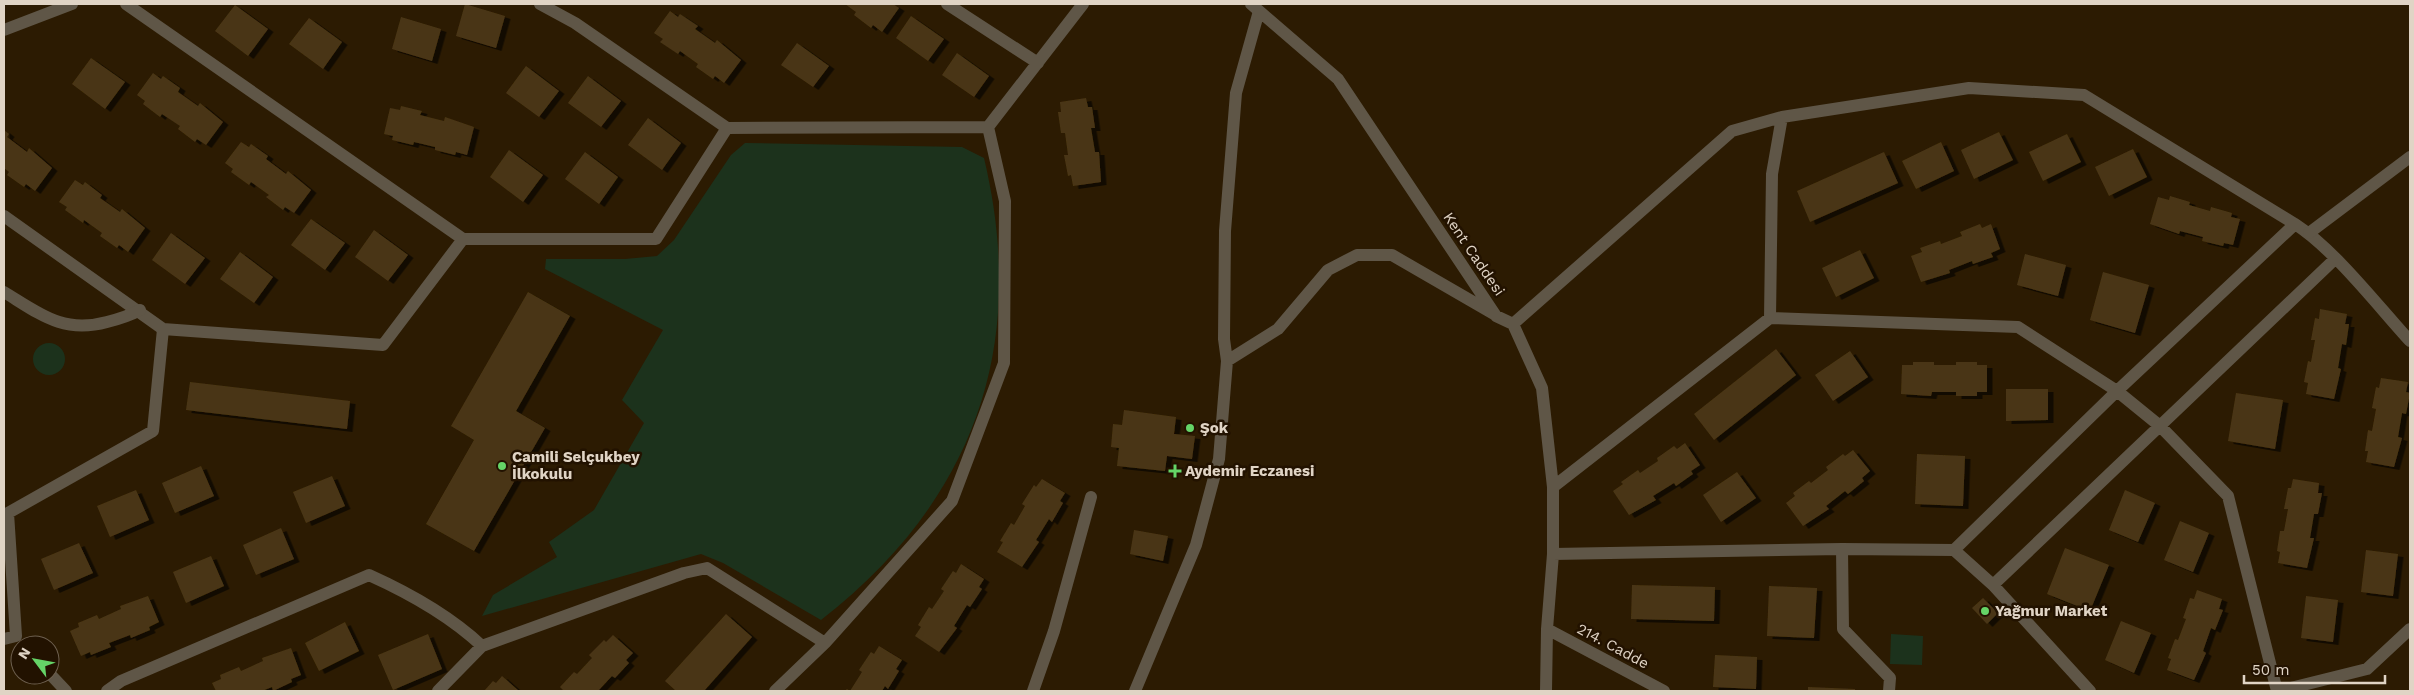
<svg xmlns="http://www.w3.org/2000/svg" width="2414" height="695" font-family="'Work Sans',sans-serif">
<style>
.green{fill:#1c321c}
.building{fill:#4a3614;filter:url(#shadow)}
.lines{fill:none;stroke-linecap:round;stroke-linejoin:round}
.minor{stroke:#5f5647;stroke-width:12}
.tertiary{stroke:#5f5647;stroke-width:12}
.poi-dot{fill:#65d467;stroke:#221200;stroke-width:2}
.labels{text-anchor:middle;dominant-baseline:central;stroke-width:5;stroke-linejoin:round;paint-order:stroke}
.street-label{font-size:15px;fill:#e0d4c5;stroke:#221200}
.poi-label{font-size:15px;font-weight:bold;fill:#e0d4c5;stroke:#221200;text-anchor:start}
</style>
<defs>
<filter id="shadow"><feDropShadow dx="5.5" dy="3" stdDeviation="0" flood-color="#0009"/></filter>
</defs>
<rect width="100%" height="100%" fill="#2c1b02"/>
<path class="green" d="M745,143l217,4 22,11c45,189 -10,343 -163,462l-98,-57 -22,-9 -219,62 11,-21 64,-38 -8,-15 45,-32 50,-87 -22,-23 41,-70 -118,-61 1,-10h79l32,-3 17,-16 57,-85z
M33 359a16 16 0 1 1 32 0a16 16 0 1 1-32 0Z
M1891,634l32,2 -1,29 -32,-1z"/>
<path class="building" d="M465,4l40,12 -9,32 -40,-12z
M845,4h48l6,4 -17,24 -9,-7 -2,3 -17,-13 2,-3z
M235,5l33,24 -20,27 -33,-25z
M670,11l8,6 2,-3 18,12 -3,3 20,14 2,-3 24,20 -17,23 -9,-7 -2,3 -17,-12 2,-3 -18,-13 -2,3 -18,-12 3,-3 -9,-6z
M911,16l33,23 -16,22 -32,-23z
M401,17l40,12 -9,32 -40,-12z
M309,18l33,24 -19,27 -34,-25z
M797,43l32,23 -16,21 -32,-22z
M957,53l32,23 -15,21 -32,-22z
M91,58l34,24 -20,27 -33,-25z
M526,66l33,25 -20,26 -33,-24z
M153,73l8,6 2,-3 17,12 -2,4 20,14 2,-3 23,19 -17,23 -9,-6 -2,3 -17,-13 2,-3 -18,-12 -2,3 -17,-13 2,-3 -8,-6z
M588,76l33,25 -20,26 -33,-24z
M1086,98l2,9h4l3,21h-4l4,24h4l2,30 -28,4 -2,-11 -3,1 -4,-21h4l-3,-22h-4l-3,-21h3l-1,-10z
M401,106l21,5 -2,4 24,6 1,-4 29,10 -7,28 -11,-3 -1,3 -20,-5v-3l-21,-5 -1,3 -21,-5 1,-4 -9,-2 6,-26 10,2z
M648,118l33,25 -19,27 -34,-25z
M4,130l5,4 -2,3 20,15 2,-4 23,20 -17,23 -9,-7 -2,3 -17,-12 2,-3 -5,-4z
M1999,132l14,28 -39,19 -13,-29z
M2067,134l14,28 -38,19 -14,-29z
M241,142l8,5 2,-3 17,12 -2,3 20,15 2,-3 23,19 -17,23 -9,-6 -2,3 -17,-13 3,-2 -18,-13 -2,3 -18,-13 2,-3 -8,-6z
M1941,142l13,29 -38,18 -14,-28z
M2133,149l14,28 -38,19 -14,-29z
M509,150l34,25 -20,27 -33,-25z
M585,152l33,25 -19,27 -34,-25z
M1884,152l14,31 -88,39 -13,-31z
M75,180l8,5 2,-3 17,13 -2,3 20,14 2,-3 23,19 -17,24 -9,-7 -2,3 -17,-12 2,-3 -18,-13 -1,3 -18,-13 2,-3 -8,-5z
M2170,196l20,6 -1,3 21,6 1,-4 21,6 -1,4 9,2 -7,26 -9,-2 -1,3 -21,-5 1,-4 -23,-6 -1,3 -29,-10 8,-27 11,3z
M311,219l34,24 -20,27 -34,-25z
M1980,224l2,4 9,-4 9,25 -9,4 2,4 -20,7 -1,-3 -23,9 1,3 -29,9 -10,-26 11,-4 -2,-4 20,-7 1,3 21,-8 -2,-4z
M374,230l34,25 -20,26 -33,-24z
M171,233l34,25 -20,26 -33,-24z
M1860,250l14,28 -38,19 -14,-29z
M240,252l33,25 -19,26 -34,-24z
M2025,254l41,11 -8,31 -41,-11z
M2103,272l46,13 -14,48 -45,-13z
M528,292l42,24 -54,95 29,17 -71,123 -48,-27 48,-84 -23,-14z
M2320,309l27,5 -2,10h4l-3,21 -4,-1 -4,24 3,1 -7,30 -28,-5 2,-11 -4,-1 4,-21 3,1 4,-22h-4l4,-22 4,1z
M1776,349l20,26 -82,65 -20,-26z
M1850,351l18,26 -35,24 -18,-26z
M1913,362h21v3h22v-3h21v3h10v27h-10v4h-21v-4h-24l-1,4 -30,-2 1,-29h11z
M2381,378l27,4 -2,10 4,1 -4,21 -4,-1 -4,24 4,1 -8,29 -28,-5 2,-11h-3l3,-21 4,1 4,-22 -4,-1 4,-21 3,1z
M190,382l160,19 -3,28 -161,-19z
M2006,389h42v31l-42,1z
M2236,393l47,7 -8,49 -47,-8z
M1124,410l52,7 -2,17 21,2 -3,23 -25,-3 -2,15 -48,-5 2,-18 -8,-1 2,-23 9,1z
M1685,443l15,22 -9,6 2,3 -17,12 -2,-3 -21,13 3,4 -27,15 -16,-24 10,-7 -2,-2 17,-12 2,3 18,-12 -1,-3 17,-12 3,3z
M1853,450l17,21 -8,7 2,3 -16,13 -3,-3 -19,15 3,3 -26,17 -17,-23 9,-7 -2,-3 16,-12 2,2 17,-13 -2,-3 17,-13 2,2z
M1917,454l48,2 -2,50 -48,-2z
M201,466l13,30 -39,17 -13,-30z
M1737,472l19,26 -35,24 -18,-27z
M332,476l13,30 -39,17 -13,-31z
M1042,479l23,14 -5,8 3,2 -11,19 -3,-3 -13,21 3,2 -17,25 -25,-15 6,-10 -3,-1 11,-18 3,2 11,-19 -3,-2 12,-19 2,2z
M2293,479l26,4 -1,10h4l-4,21h-4l-4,24h4l-7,30 -29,-5 2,-11 -3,-1 3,-20h4l4,-22h-4l4,-21h3z
M136,490l13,30 -39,17 -13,-31z
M2125,490l30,13 -17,39 -29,-12z
M2180,521l29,12 -16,39 -29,-12z
M281,528l13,31 -38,16 -13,-30z
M1134,530l34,6 -5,25 -33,-7z
M79,543l14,30 -39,17 -13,-31z
M2065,548l44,17 -19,46 -43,-17z
M2366,550l32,4 -5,42 -32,-4z
M211,556l13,30 -38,17 -13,-31z
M961,564l23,15 -5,8 3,2 -12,18 -3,-2 -13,21 3,2 -18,24 -24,-16 6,-9 -3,-2 11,-18 3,2 12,-18 -3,-2 12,-18 3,2z
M1632,585l83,2 -1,34 -83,-2z
M1769,586l48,2 -3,50 -47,-2z
M2197,590l25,9 -3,10 4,1 -8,20 -4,-2 -8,23 3,2 -12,27 -27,-10 4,-11 -3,-1 7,-19 3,1 8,-21 -3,-1 7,-20 4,1z
M148,596l11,26 -10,5 1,3 -19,8 -1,-3 -21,8 2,4 -20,8 -1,-3 -9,4 -11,-25 9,-4 -1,-4 19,-8 2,4 22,-10 -1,-3z
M2306,596l32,4 -5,42 -32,-4z
M1983,598l15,15 -11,11 -15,-16z
M726,614l26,23 -48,54h-28l-11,-10z
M2121,621l30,12 -17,40 -29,-13z
M345,622l14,29 -40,20 -14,-28z
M428,634l14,35 -49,21 -15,-35z
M613,635l20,18 -7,7 3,3 -14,15 -3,-2 -14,15h-37l2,-1 -3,-3 14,-15 3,2 15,-16 -3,-3 15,-15 2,2z
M879,646l23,14 -6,9 3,2 -11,18 -3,-3 -3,5h-37l2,-2 3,2 12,-19 -3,-2 12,-18 3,2z
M291,648l10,27 -10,4 1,3 -19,9 -1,-4 -10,4h-46l-4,-8 9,-4 -1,-4 19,-8 2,4 22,-10 -1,-3z
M1715,655l42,2 -1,32 -43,-2z
M502,676l17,15h-35l9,-10 3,2z
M1808,687l47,2v2h-47z"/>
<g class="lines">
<path class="minor" d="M126,4l337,235
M540,4l35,19 152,105 261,-1 95,-123
M947,4l91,59
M1251,4l87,75 158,237 17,8 29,64 11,99v67l-6,75 -1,62
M1259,11l-23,82 -11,138 -1,108 3,22 51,-32 50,-59 29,-15h35l102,59
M4,30l68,-26
M4,216l159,113 -10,102 -145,82 8,123 -12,3
M1770,318l2,-144 10,-57 187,-29 115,7 211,129
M1513,324l219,-193 50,-14
M163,329l220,16 80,-106h193l71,-111
M1553,487l217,-169 248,9 99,64 43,35 68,70 49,195
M1842,549l1,80 47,49 -1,13
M1553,554l289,-5 112,1
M1993,585l342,-326
M1547,629l117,62
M825,643l127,-142 52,-138 1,-162 -17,-74
M50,674l16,17
M107,691l14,-10 248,-106c40,18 80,40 113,71l202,-73 23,-5 118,75 -50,48
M438,691l44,-45
M1033,691l21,-60 37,-134
M1135,691l61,-146 23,-86 8,-98
M2090,691l-97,-106 -39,-35 163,-159 178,-167c40,26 82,81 115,117
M2279,691l88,-22 43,-40"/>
<path class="tertiary" d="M2309,233l101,-76
M4,292c36,22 59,42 103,30 12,-3 22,-6 33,-12"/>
</g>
<g class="poi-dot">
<circle cx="1190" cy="428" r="5"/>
<circle cx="502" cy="466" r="5"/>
<path d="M1172.5 463.5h5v5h5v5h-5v5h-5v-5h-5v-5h5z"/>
<circle cx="1985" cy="611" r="5"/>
</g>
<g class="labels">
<g class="street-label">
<text transform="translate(1474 254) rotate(56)">Kent Caddesi</text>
<text transform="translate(1613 646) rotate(28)">214. Cadde</text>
</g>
<g class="poi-label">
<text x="1200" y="428">Şok</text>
<text x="512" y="457">Camili Selçukbey<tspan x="512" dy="17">İlkokulu</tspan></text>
<text x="1185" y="471">Aydemir Eczanesi</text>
<text x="1995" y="611">Yağmur Market</text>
</g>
</g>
<rect width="2414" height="695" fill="none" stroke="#e0d4c5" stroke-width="10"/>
<g transform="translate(35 660) rotate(302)"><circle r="24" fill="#221200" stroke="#6e604f"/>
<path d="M0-4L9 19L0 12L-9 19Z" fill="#65d467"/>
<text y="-8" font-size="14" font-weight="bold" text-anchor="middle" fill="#e0d4c5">N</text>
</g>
<path d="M2244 675v8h141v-8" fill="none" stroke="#e0d4c5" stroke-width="2.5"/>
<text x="2252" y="675" font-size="15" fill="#e0d4c5" stroke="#221200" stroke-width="4" paint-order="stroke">50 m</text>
</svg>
